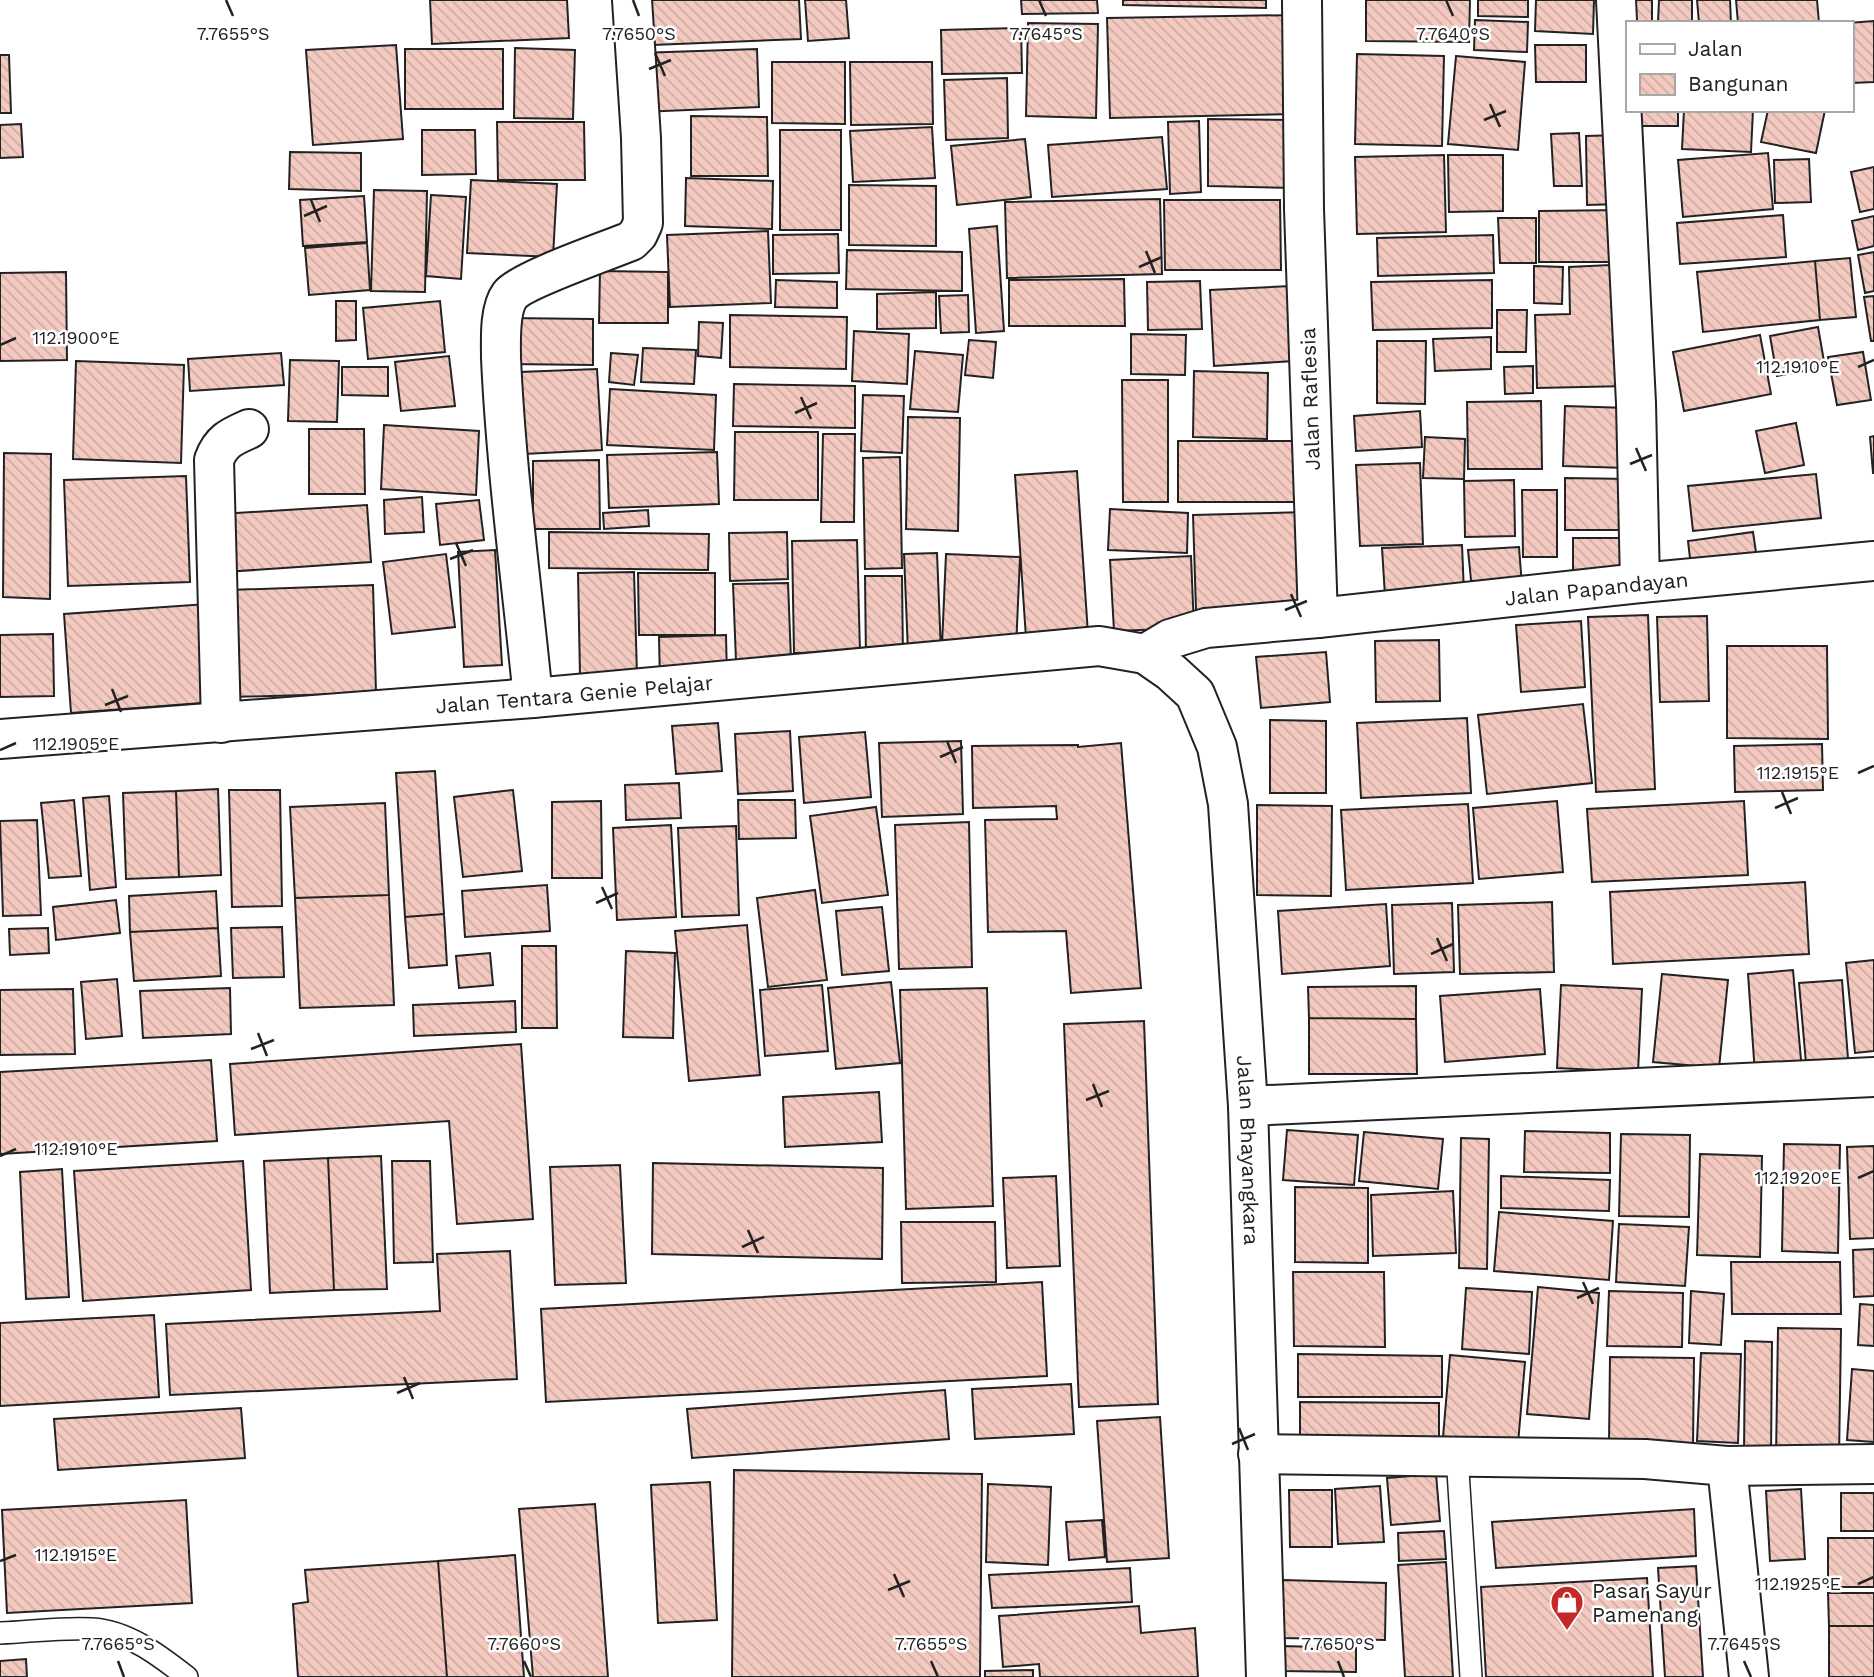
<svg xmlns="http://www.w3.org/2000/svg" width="1874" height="1677" font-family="'Work Sans',sans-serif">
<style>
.building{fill:url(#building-back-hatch);stroke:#222;stroke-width:2}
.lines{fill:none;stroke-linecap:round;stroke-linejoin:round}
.service-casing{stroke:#222;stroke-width:24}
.minor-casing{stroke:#222;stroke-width:42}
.tertiary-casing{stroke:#222;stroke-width:42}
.service{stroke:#fff;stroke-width:21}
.minor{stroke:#fff;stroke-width:38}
.tertiary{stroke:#fff;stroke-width:38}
.ticks{fill:none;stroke:#222;stroke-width:2.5}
.labels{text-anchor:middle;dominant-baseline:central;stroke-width:5;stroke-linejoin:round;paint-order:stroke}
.street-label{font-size:21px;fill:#222;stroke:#fff}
.poi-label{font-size:21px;fill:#222;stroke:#fff;text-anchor:start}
.ticks-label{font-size:18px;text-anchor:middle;fill:#222;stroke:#fff;stroke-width:5;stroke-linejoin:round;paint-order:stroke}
</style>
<defs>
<pattern id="building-back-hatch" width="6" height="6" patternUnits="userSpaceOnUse" patternTransform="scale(1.75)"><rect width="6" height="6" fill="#f3c9c0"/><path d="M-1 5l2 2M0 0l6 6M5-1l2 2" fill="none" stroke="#d0aca5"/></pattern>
</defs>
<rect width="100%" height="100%" fill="#fff"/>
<path class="building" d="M430,0h137l2,38 -137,6z
M651,0h148l2,39 -148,6z
M805,0h41l3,38 -41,3z
M1021,0h76l1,13 -76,1z
M1123,0h143v8l-143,-3z
M1366,0h104l-1,42 -103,-1z
M1478,0h50v17l-50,-1z
M1536,0h58l-1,34 -58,-3z
M1623,0h29v23h-25z
M1659,0h33v23h-34z
M1697,0h33l1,23h-32z
M1736,0h81l2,23h-81z
M1294,15l3,99 -187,4 -3,-100z
M1475,20l53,2 -1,30 -53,-2z
M1874,21v61l-22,1 -1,-60h-3z
M1028,23l70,1 -2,94 -70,-2z
M1021,28l1,45 -80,1 -1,-44z
M396,45l7,94 -90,6 -7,-95z
M1535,45h51v37h-50z
M515,48l60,2 -2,69 -59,-1z
M405,49h98v60h-98z
M757,49l2,58 -118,5 -2,-59z
M1357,54l87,2 -2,90 -87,-2z
M0,55h9l2,58h-11z
M1456,56l69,6 -7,88 -70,-6z
M772,62h73v62l-73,-1z
M850,62h82l1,62 -82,1z
M1007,78l1,60 -62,2 -2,-60z
M1628,110h50v16h-50z
M1684,110h69l-2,42 -69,-3z
M1768,110h57l-9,43 -55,-11z
M691,116l76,1 1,59h-77z
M1208,119l90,1v68l-90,-2z
M1199,121l2,71 -31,2 -2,-72z
M497,122h87l1,58h-87z
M21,124l2,33 -23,1v-33z
M932,127l3,51 -82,4 -3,-51z
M422,130h53l1,44 -54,1z
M780,130h61v100h-61z
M1579,133l3,53h-28l-3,-52z
M1619,135l1,69 -33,1 -1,-69z
M1162,137l5,52 -115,8 -4,-52z
M1025,139l6,58 -74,8 -6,-59z
M290,152l71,1v38l-72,-2z
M1768,153l5,56 -90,8 -5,-57z
M1444,155l2,77 -89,2 -2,-77z
M1448,155h55v56l-54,1z
M1809,159l2,43 -36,1 -1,-43z
M1874,167v42l-14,3 -9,-40z
M686,178l87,3 -1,48 -87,-3z
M471,180l86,4 -4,73 -86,-4z
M849,185l87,1v60l-87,-1z
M374,190l53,1 -2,101 -54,-1z
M431,195l35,2 -5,82 -35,-3z
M364,196l3,46 -64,4 -3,-46z
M1160,199l2,75 -155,4 -2,-76z
M1164,200h116l1,70h-116z
M1624,210v52h-85v-51z
M1783,215l3,42 -106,7 -3,-41z
M1874,216v30l-16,4 -6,-29z
M1498,218h38v45h-36z
M997,226l7,105 -28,2 -7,-104z
M768,231l3,72 -101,4 -3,-72z
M838,234l1,39 -66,1v-39z
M1493,235l1,38 -116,3 -1,-38z
M367,243l3,47 -61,5 -4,-47z
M847,250l115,2v39l-116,-2z
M1874,252v39l-9,2 -7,-38z
M1850,258l6,59 -36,3 -5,-59z
M1815,261l5,59 -117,12 -6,-60z
M1610,265l2,48 14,-1 2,74 -91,2 -2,-73 35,-1 -1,-47z
M1534,266l29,1 -1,37 -28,-1z
M600,271l68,1v51h-69z
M66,272l1,88 -67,1v-88z
M1124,279l1,47h-116v-46z
M776,280l61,2v26l-62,-1z
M1492,280v48l-119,2 -2,-48z
M1200,281l2,48 -54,1 -1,-48z
M1290,286l4,75 -80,5 -4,-76z
M936,292v36l-59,1v-35z
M968,295l1,37 -28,1 -2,-37z
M1874,296v45h-3l-7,-44z
M336,301h20v39l-20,1z
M440,301l5,51 -77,7 -5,-51z
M1497,310h30l-1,42h-29z
M730,315l117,2 -1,52 -116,-2z
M507,318l86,1v46l-87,-1z
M699,322l24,1 -2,35 -23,-2z
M1818,327l7,40 -48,9 -7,-40z
M854,331l55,3 -2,50 -55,-3z
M1131,334l55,1 -1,40 -54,-1z
M1760,335l11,59 -87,17 -11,-59z
M1491,337v32l-56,2 -2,-32z
M969,340l27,2 -3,36 -28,-3z
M1377,341h49l-1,63 -48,-1z
M643,348l53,2 -2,34 -53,-2z
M915,351l48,4 -5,57 -48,-3z
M1863,352l8,48 -34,5 -9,-48z
M281,353l3,32 -94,6 -2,-32z
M611,353l27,2 -4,30 -25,-3z
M449,356l6,50 -54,5 -6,-49z
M290,360l49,1 -2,61 -49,-1z
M76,361l108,4 -3,98 -108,-4z
M1533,366v27l-28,1 -1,-27z
M342,367h46v29l-46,-1z
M597,369l5,81 -78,4 -4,-82z
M1194,371l74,2 -1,66 -74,-2z
M1122,380h46v122h-45z
M734,384l121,2v42l-122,-2z
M610,389l106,6 -2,55 -107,-5z
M863,395l41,1 -2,57 -41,-2z
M1541,401l1,68h-74l-1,-67z
M1565,406l63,2 -2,60 -63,-2z
M1420,411l2,36 -66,4 -2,-35z
M908,417l52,1 -2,113 -52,-2z
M1796,423l8,42 -39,8 -9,-42z
M384,425l95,6 -3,64 -95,-6z
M309,429h55l1,65h-56z
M735,432h83v68h-84z
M823,434h32l-1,88h-33z
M1874,436v37h-1l-3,-36z
M1425,437l40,2 -1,40 -41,-1z
M1178,441h125v61h-125z
M717,452l2,52 -110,4 -2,-53z
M4,453l47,1 -1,145 -47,-2z
M900,457l2,111 -37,1 -2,-111z
M599,460l1,69h-67v-68z
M1420,463l3,81 -63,2 -4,-81z
M1077,471l11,163 -62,4 -11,-163z
M1816,474l5,44 -128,13 -5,-45z
M186,476l4,106 -122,4 -4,-106z
M1565,478l66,1v51h-66z
M1514,480l1,56 -50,1 -1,-56z
M1522,490h35v67h-34z
M422,497l2,35 -39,2 -1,-34z
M479,500l5,40 -44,5 -4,-41z
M367,505l4,57 -146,10 -4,-58z
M1110,509l78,4 -1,40 -79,-3z
M648,510l1,16 -45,3 -1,-16z
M1306,512l2,96 -112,2 -3,-95z
M549,532l160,2 -1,36 -159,-2z
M787,532l1,47 -58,2 -1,-48z
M1753,532l5,34 -66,9 -4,-34z
M1573,538h55v38h-55z
M857,540l3,112 -66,1 -2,-112z
M1462,545l2,48 -79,3 -3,-48z
M1519,547l3,39 -50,4 -4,-40z
M495,550l7,115 -38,2 -6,-115z
M937,553l4,99h-33l-4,-98z
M446,554l9,73 -63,7 -9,-72z
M946,554l74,3 -4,92 -74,-4z
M1191,556l3,72 -80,3 -4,-71z
M634,572l3,103 -57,1 -2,-103z
M638,573h77v62h-76z
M865,576h37l1,84h-37z
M788,583l3,77 -55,1 -3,-77z
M373,585l3,108 -144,4 -3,-107z
M207,604l8,98 -144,11 -7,-99z
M1648,615l7,174 -59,3 -8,-175z
M1707,616l2,85 -49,1 -3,-85z
M1581,621l4,66 -64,5 -5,-67z
M53,634l1,62 -54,1v-62z
M726,635l1,44 -67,2 -1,-44z
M1439,640l1,61 -64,1 -1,-61z
M1727,646h100l1,93 -101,-1z
M1326,652l4,50 -69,6 -5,-51z
M1583,704l9,79 -105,11 -9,-79z
M1467,718l4,75 -110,5 -4,-75z
M1270,720l56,1v72h-56z
M718,723l4,48 -46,3 -4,-48z
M790,731l3,60 -55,3 -3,-60z
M865,732l6,65 -67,6 -5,-66z
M961,741l2,73 -81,3 -3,-74z
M1121,743l20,245 -70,5 -5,-62 -78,1 -3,-112 72,-1 -1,-13 -83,2 -1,-62 106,-1v2z
M1822,744l1,46 -88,2 -1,-46z
M435,771l9,143 -39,3 -9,-144z
M679,783l2,35 -55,2 -1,-35z
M218,789l3,86 -42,2 -3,-86z
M229,790h51l2,116 -50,1z
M513,790l9,81 -59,6 -9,-80z
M176,791l3,86 -53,2 -3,-86z
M109,796l7,91 -26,3 -7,-92z
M74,800l7,76 -32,2 -8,-75z
M738,800h57l1,38 -57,1z
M601,801l1,77h-50v-76z
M1557,801l6,71 -84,7 -6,-71z
M1744,801l4,74 -156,7 -5,-73z
M385,803l4,92 -94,3 -5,-91z
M1468,804l5,79 -127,7 -5,-80z
M1257,805l75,1 -1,90 -74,-1z
M876,807l12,88 -66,8 -12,-87z
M37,820l4,95 -38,1 -3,-95z
M969,822l3,145 -73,2 -4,-144z
M671,825l5,92 -59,3 -4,-92z
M736,826l3,89 -57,2 -4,-89z
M1805,882l4,72 -196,10 -3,-72z
M547,885l3,46 -85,6 -3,-46z
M815,890l12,90 -59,7 -11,-89z
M216,891l2,37 -88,4 -1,-36z
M389,895l5,110 -94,3 -5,-110z
M116,900l4,33 -64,7 -3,-33z
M1552,902l2,70 -94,2 -2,-69z
M1452,903l2,69 -60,2 -2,-69z
M1386,904l4,62 -108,8 -4,-63z
M882,907l7,64 -47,4 -6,-64z
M444,914l3,51 -38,3 -4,-51z
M747,925l13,150 -71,6 -14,-150z
M282,927l2,50 -51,1 -2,-50z
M48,928l1,25 -39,2 -1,-26z
M218,928l3,48 -87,5 -4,-49z
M522,946h34l1,82h-35z
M626,951l49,2 -2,85 -50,-1z
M490,953l3,32 -34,3 -3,-32z
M1874,960v91l-19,2 -9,-90z
M1793,970l9,101 -47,3 -7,-100z
M1662,974l66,6 -9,88 -66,-6z
M117,979l5,57 -36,3 -5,-57z
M1842,980l7,92 -42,3 -8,-92z
M891,982l9,81 -64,6 -8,-81z
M822,985l6,66 -63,5 -5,-66z
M1561,985l81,4 -4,83 -81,-4z
M1416,986v33l-107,-1 -1,-31z
M230,988l1,46 -88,4 -3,-47z
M987,988l6,218 -87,3 -6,-219z
M73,989l2,65 -75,1v-65z
M1540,989l5,65 -100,8 -5,-66z
M515,1001l1,31 -102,4 -1,-31z
M1309,1018l107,1 1,55h-108z
M1144,1021l14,383 -79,3 -15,-383z
M521,1044l12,175 -76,5 -8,-103 -214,14 -5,-71z
M211,1060l6,81 -217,13v-82z
M879,1092l3,50 -97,5 -2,-50z
M1287,1130l71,5 -4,50 -71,-5z
M1525,1131l85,2v40l-86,-1z
M1364,1132l79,7 -5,50 -79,-8z
M1621,1134l69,1 -1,82 -70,-1z
M1461,1138l28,1 -2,130 -28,-1z
M1784,1144l56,1 -2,108 -56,-2z
M1874,1146v92l-24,1 -3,-92z
M1700,1154l62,2 -2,101 -63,-2z
M381,1156l6,133 -53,1 -6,-132z
M328,1158l6,132 -64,3 -6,-132z
M243,1161l8,129 -168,11 -9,-130z
M392,1161h38l3,101 -39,1z
M653,1163l230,5 -1,91 -230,-5z
M620,1165l6,118 -71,2 -5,-118z
M62,1169l7,128 -43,2 -6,-127z
M1056,1176l4,90 -53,2 -4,-90z
M1501,1176l109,4 -1,31 -108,-3z
M1295,1187l73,1v75l-73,-1z
M1453,1191l3,62 -83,3 -2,-61z
M1499,1212l114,9 -4,59 -115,-9z
M901,1222h94l1,60 -94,1z
M1619,1224l70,3 -4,59 -69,-4z
M1874,1249v47l-20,1 -1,-47z
M510,1251l7,128 -347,16 -4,-71 274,-13 -3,-57z
M1731,1262h109l1,52h-109z
M1293,1272h91l1,75 -91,-1z
M1042,1282l5,94 -501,26 -5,-93z
M1538,1287l61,6 -10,126 -62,-5z
M1466,1288l66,4 -3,62 -67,-5z
M1609,1291l74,2 -1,54 -75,-1z
M1691,1291l33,3 -3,51 -32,-2z
M1860,1304l14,1v41l-16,-1z
M154,1315l5,82 -159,9v-83z
M1778,1328l63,1 -2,130 -63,-2z
M1745,1341l27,1 -1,113h-27z
M1701,1353l40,1 -3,89 -41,-2z
M1298,1354l144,2v41h-144z
M1450,1355l75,7 -7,82 -75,-7z
M1610,1357l84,1 -1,89 -84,-1z
M1852,1369l22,2v71l-27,-2z
M1071,1384l3,50 -99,5 -3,-50z
M945,1390l4,49 -257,19 -5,-49z
M1300,1402l139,1v38l-139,-1z
M241,1408l4,50 -187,12 -4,-51z
M1160,1417l9,141 -62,4 -10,-141z
M734,1470l248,4 -2,203h-248z
M1436,1474l4,47 -49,4 -4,-47z
M710,1482l7,138 -59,3 -7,-138z
M988,1484l63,3 -3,78 -62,-3z
M1380,1486l4,56 -46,2 -3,-55z
M1801,1489l4,70 -35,2 -4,-70z
M1289,1490h43v57h-42z
M1841,1493h33v38h-33z
M186,1500l6,103 -185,10 -5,-103z
M595,1504l13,173h-75l-14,-168z
M1694,1509l2,47 -200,12 -4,-46z
M1102,1520l3,37 -36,3 -3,-38z
M1444,1531l2,28 -47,2 -1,-28z
M1828,1538h46v49h-46z
M515,1555l9,122h-77l-9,-116z
M438,1561l9,116h-149l-5,-73 15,-2 -3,-32z
M1446,1562l7,115h-48l-7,-112z
M1696,1566l7,111h-38l-7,-109z
M1130,1568l2,34 -140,6 -3,-33z
M1647,1578l6,99h-167l-5,-90z
M1283,1580l103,3 -1,57 -103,-2z
M1828,1593h46v33h-45z
M1139,1606l2,27 54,-5 3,49h-158l-1,-13 -36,3 -4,-51z
M1829,1626h45v51h-45z
M1281,1646l75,2v24l-76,-1z
M26,1659l1,18h-27v-16z
M1033,1670v7h-48v-6z"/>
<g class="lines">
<defs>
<path id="service" d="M1457,1455l14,222
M0,1633c30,-1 62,-6 92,-4 36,2 68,27 95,48"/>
<g id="minor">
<path d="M1616,0l20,403 4,180"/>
<path id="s1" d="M1318,618l322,-35 234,-22"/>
<path d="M1145,654l25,-15 36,-11 112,-10 -14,-409 -2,-209"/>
<path d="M533,698c-11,-112 -27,-228 -32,-340 0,-18 -2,-48 9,-63 12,-15 99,-45 121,-54l7,-7 5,-11 -2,-85 -9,-138"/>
<path d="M221,723l-7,-263c7,-19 17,-23 35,-31"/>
<path d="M1248,1106l626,-29"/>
<path d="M1258,1454l387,5 82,7 22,211"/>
<path d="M1727,1466l147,-2"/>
</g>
<g id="tertiary">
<path id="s2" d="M0,739l533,-41 566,-52 46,8 26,18 24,22 22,53 11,57 20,302 18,571"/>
</g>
</defs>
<use href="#service" class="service-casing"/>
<use href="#minor" class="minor-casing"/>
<use href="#tertiary" class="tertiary-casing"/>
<use href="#service" class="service"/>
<use href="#minor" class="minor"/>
<use href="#tertiary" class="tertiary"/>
</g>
<path class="ticks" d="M226,0l7,16M633,0l6,16M1039,0l7,16M1446,0l7,16M655,53l10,23M649,69l22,-9M1490,104l10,23M1484,120l22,-9M311,200l9,22M304,216l23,-10M1146,251l9,22M1139,267l23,-10M0,345l16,-7M1858,367l16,-7M801,397l10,22M795,413l22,-10M1636,448l10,23M1630,464l22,-9M456,543l10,23M450,559l23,-9M1291,594l10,23M1285,610l22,-9M112,689l9,23M105,705l23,-9M947,741l9,22M0,750l16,-7M940,757l23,-10M1858,773l16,-7M1782,792l9,22M1775,808l23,-10M602,887l10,22M596,903l22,-10M1437,938l10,23M1431,954l22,-10M258,1033l9,23M251,1049l23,-9M1093,1084l9,23M1086,1100l23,-9M0,1156l16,-7M1858,1178l16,-7M748,1230l10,23M742,1247l22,-10M1583,1282l10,22M1577,1298l22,-10M404,1377l9,22M397,1393l23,-10M1239,1428l9,22M1232,1444l23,-10M0,1561l16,-6M894,1574l10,23M1858,1584l16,-7M888,1590l22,-9M118,1661l6,16M524,1661l7,16M931,1661l7,16M1338,1661l6,16M1744,1661l7,16"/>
<defs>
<symbol id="shop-pin" viewBox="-11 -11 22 30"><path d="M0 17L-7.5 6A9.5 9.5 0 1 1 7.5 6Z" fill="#c62828" stroke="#fff"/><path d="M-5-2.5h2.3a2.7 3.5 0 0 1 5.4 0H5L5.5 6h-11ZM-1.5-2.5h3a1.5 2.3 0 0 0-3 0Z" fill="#fff"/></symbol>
</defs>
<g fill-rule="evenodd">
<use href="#shop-pin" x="1548" y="1583" width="38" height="52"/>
</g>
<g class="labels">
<g class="street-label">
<text transform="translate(1310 399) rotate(-92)">Jalan Raflesia</text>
<text stroke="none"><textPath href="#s1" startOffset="280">Jalan Papandayan</textPath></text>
<text stroke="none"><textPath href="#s2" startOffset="576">Jalan Tentara Genie Pelajar</textPath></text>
<text stroke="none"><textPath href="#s2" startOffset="1676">Jalan Bhayangkara</textPath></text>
</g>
<g class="poi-label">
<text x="1592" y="1590">Pasar Sayur<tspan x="1592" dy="24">Pamenang</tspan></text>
</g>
</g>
<g class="ticks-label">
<text x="233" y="40">7.7655°S</text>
<text x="639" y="40">7.7650°S</text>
<text x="1046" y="40">7.7645°S</text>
<text x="1453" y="40">7.7640°S</text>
<text x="76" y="344">112.1900°E</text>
<text x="1798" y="373">112.1910°E</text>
<text x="76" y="750">112.1905°E</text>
<text x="1798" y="779">112.1915°E</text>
<text x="76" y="1155">112.1910°E</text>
<text x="1798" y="1184">112.1920°E</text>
<text x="76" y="1561">112.1915°E</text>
<text x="1798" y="1590">112.1925°E</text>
<text x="118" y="1650">7.7665°S</text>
<text x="524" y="1650">7.7660°S</text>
<text x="931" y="1650">7.7655°S</text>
<text x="1338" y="1650">7.7650°S</text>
<text x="1744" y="1650">7.7645°S</text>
</g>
<rect x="1626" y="21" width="228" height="91" fill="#ffffff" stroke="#a7a7a7" stroke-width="2"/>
<rect x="1640" y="44" width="35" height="10" fill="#ffffff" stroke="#a7a7a7" stroke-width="2"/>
<text x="1688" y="56" font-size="21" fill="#222222">Jalan</text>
<rect x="1640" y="74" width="35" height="21" fill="url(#building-back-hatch)" stroke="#a7a7a7" stroke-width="2"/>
<text x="1688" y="91" font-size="21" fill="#222222">Bangunan</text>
</svg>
